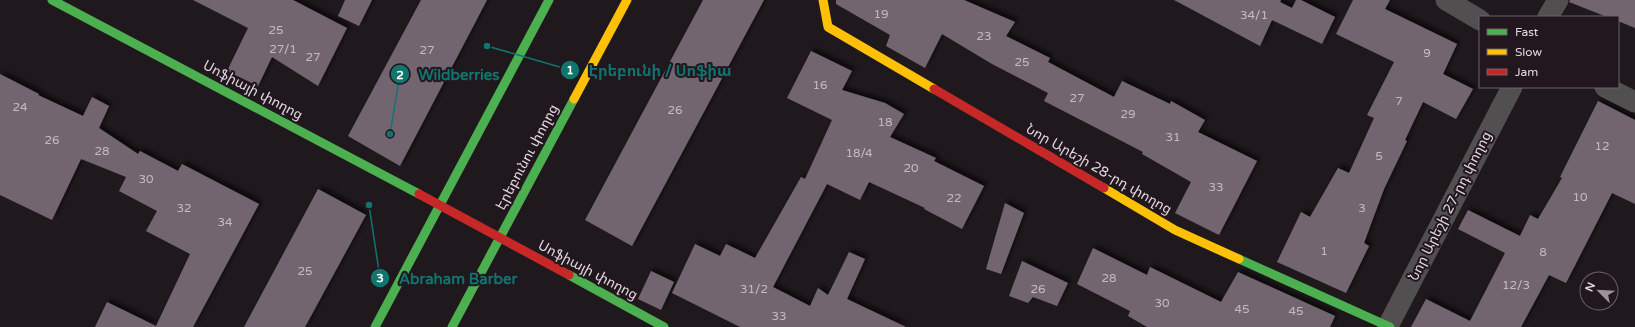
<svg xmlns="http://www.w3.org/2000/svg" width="1635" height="327" font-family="'Varela Round','Noto Sans Armenian',sans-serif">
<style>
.building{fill:#736570;filter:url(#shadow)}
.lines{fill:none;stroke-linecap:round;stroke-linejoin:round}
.street{stroke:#524f51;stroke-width:21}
.fast{stroke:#4caf50;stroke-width:9}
.slow{stroke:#ffc107;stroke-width:9}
.jam{stroke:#c62828;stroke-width:9}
.labels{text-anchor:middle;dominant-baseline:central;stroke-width:4;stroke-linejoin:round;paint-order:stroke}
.number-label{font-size:12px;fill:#c5bac2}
.street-label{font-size:14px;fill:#e0d7dd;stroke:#22161f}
.leader{fill:none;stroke:#0f766e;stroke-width:1.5}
.callout-dot{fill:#0f766e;stroke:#22161f;stroke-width:1.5}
.mark-label{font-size:12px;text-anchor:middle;font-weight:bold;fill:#fff}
.callout-label{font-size:15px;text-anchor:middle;font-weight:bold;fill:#0f766e;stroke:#22161f;stroke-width:4;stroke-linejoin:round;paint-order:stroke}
</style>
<defs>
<filter id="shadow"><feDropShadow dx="3.5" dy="-3.5" stdDeviation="2" flood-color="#0009"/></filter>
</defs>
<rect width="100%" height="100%" fill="#1f191e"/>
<path class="building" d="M193,0h100l54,28 -29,58 -46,-29 -14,29 -31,-15 21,-43z
M345,0h27l-13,26 -21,-10z
M421,0h66l-87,166 -52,-30z
M703,0h61l-132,246 -47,-26z
M836,0h128l51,22 -9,14 44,22 -2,4 66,35 8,-16 48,23 1,-3 34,19 -7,12 59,29 -38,74 -44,-22 16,-31 -49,-28 1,-2 -99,-51 4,-8 -56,-29 -50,-30 -17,34 -39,-22 4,-11 -54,-31z
M1174,0h107l-1,2 12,6 4,-8h5l34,17 -13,27 -50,-24 -12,26z
M1353,0h37l-5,9 72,35 -14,30 30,15 -17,30 -33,-17 -18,38 2,1 -23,48 -20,54 5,3 -23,47 -69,-31 24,-50 9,5 28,-49 11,5 25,-55 -7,-3 27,-53 -58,-28z
M1570,0h65v28l-17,-7v-4h-11l-38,-15z
M811,51l41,20 -10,19 43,13 19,11 -14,23 46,21 -2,3 50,25 -22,43 -38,-20 1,-1 -56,-26 -9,18 -33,-16 -54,103 37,19 8,-18 10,7 21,-43 16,7 -18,40 59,28h-166l-68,-34 23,-49 25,12 6,-12 29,14 46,-81 4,2 27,-59 -45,-22z
M0,74l39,20 -1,1 45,21 9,-19 17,9 -10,22 39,26 2,-3 38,20 4,-7 77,40 -66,123h-98l12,-25 49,24 34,-72 -44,-23 11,-20 -38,-20 7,-14 -45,-18 -29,61 -52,-25z
M1598,101l37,19v84l-23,-11 -46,90 -17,-8 -28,52h-110l15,-28 44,22 35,-68 -47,-24 10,-19 52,26 10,-21 8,4 24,-41 -2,-1z
M318,189l48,26 -61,112h-61z
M1005,203l19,10 -23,61 -15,-5z
M1093,248l54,27 3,-8 71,35 17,-30 97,44 -5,11h-183l-19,-11 2,-5 -53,-27z
M1022,261l46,22 -11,23 -24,-9 -5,6 -19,-7z
M651,271l23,11 -13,28 -23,-11z"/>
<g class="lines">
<path class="street" d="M1446,0l34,20
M1548,17l10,-17
M1605,87l30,15
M1388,326l124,-239"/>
<path class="fast" d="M52,0l367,194
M1239,259l151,68
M569,275l95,52
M375,327l174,-327
M452,327l122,-228"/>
<path class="slow" d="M823,0l5,27 106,62
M574,99l53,-99
M1104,188l71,42 64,29"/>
<path class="jam" d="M934,89l170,99
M419,194l150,81"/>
</g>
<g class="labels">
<g class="number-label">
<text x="881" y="14">19</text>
<text x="1254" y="15">34/1</text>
<text x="276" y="30">25</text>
<text x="984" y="36">23</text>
<text x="283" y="49">27/1</text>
<text x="427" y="50">27</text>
<text x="1427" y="53">9</text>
<text x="313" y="57">27</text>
<text x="1022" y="62">25</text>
<text x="820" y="85">16</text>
<text x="1077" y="98">27</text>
<text x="1399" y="101">7</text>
<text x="20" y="107">24</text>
<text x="675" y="110">26</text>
<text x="1128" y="114">29</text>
<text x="885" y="122">18</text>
<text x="1173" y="137">31</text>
<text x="52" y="140">26</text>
<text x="1602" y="146">12</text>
<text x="102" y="151">28</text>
<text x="859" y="153">18/4</text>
<text x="1379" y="156">5</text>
<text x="911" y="168">20</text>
<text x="146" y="179">30</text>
<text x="1216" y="187">33</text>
<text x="1580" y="197">10</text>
<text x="954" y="198">22</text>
<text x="184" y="208">32</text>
<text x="1362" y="208">3</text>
<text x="225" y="222">34</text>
<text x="1324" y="251">1</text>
<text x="1543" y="252">8</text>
<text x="305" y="271">25</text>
<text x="1109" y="278">28</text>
<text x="1516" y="285">12/3</text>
<text x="754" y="289">31/2</text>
<text x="1038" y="289">26</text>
<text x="1162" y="303">30</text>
<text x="1242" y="309">45</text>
<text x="1296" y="311">45</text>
<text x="779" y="316">33</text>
</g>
<g class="street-label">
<text transform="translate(253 90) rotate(28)">Սոֆիայի փողոց</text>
<text transform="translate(527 157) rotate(-62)">Էրեբունու փողոց</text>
<text transform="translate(1099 169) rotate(30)">Նոր Արեշի 28-րդ փողոց</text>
<text transform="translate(1450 206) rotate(-63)">Նոր Արեշի 27-րդ փողոց</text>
<text transform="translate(588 270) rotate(28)">Սոֆիայի փողոց</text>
</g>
</g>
<path class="leader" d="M487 46L570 70M390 134L400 74M369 205L380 278"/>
<g class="callout-dot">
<circle cx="487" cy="46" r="4"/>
<circle cx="390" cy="134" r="4"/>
<circle cx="369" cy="205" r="4"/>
<circle cx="570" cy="70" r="10"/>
<circle cx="400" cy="74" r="10"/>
<circle cx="380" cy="278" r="10"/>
</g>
<g class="mark-label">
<text x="570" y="74">1</text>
<text x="400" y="79">2</text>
<text x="380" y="282">3</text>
</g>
<g class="callout-label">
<text x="660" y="76">Էրեբունի / Սոֆիա</text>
<text x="459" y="80">Wildberries</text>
<text x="458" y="284">Abraham Barber</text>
</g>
<rect x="1479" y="16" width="140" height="72" fill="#22161f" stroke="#6e636b"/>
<rect x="1487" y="29" width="20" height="6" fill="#4caf50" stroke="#6e636b"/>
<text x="1515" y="36" font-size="12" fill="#e0d7dd">Fast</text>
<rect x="1487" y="49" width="20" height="6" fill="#ffc107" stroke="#6e636b"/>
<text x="1515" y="56" font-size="12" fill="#e0d7dd">Slow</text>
<rect x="1487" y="69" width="20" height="6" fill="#c62828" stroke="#6e636b"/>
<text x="1515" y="76" font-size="12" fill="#e0d7dd">Jam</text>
<g transform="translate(1599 291) rotate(294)"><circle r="19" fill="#22161f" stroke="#6e636b"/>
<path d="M0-3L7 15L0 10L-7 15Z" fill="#9c949a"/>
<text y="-6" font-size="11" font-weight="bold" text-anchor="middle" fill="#e0d7dd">N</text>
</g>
</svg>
